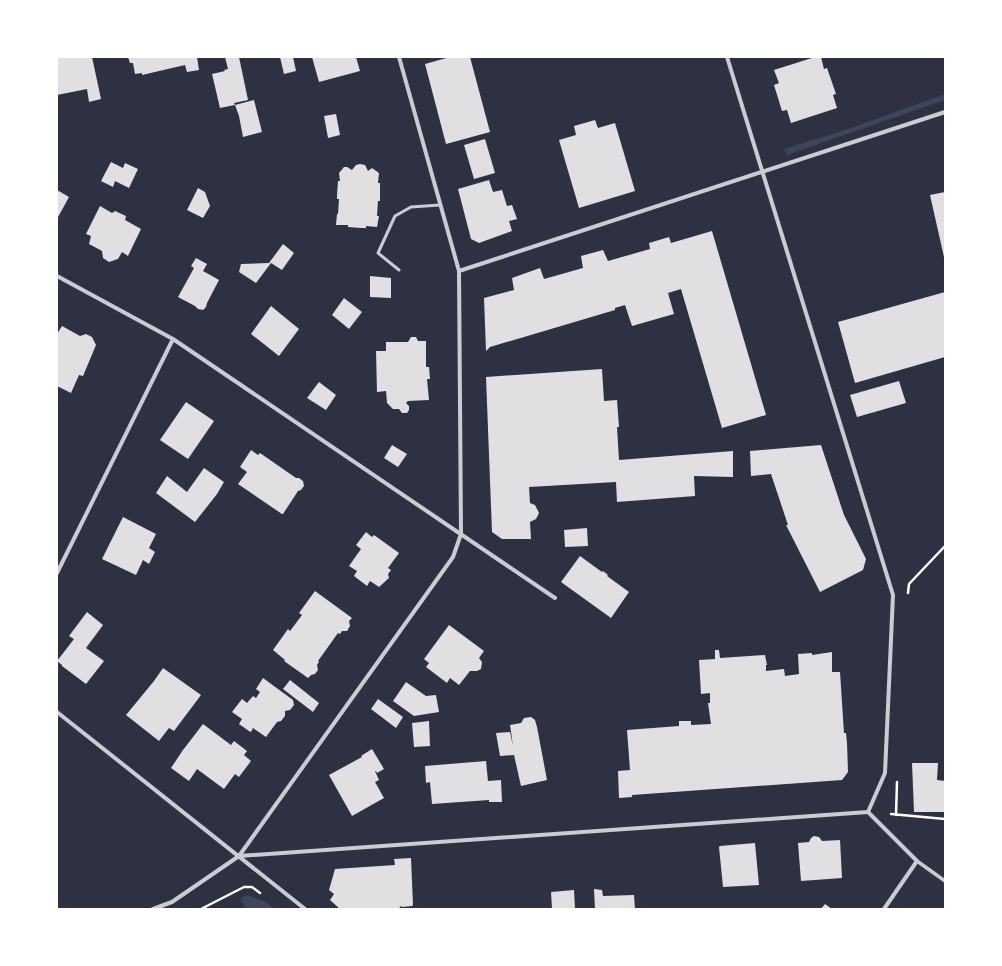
<svg xmlns="http://www.w3.org/2000/svg" width="1002" height="966" font-family="Commissioner,sans-serif">
<style>
.green{fill:#3c4559}
.building{fill:#e0e0e3}
.lines{fill:none;stroke-linecap:round;stroke-linejoin:round}
.path{stroke:#fff;stroke-width:2.5}
.service{stroke:#caccd0;stroke-width:3}
.pedestrian{stroke:#caccd0;stroke-width:3.5}
.minor{stroke:#caccd0;stroke-width:4}
</style>
<rect width="100%" height="100%" fill="#2d3142"/>
<path class="green" d="M945,94v6l-158,55 -3,-6 64,-20z
M248,895l16,6 11,8h-29l-6,-11z"/>
<path class="building" d="M61,57h31l9,42 -12,3 -2,-13 -30,6v-37z
M128,57h69l2,13 -12,2 -2,-7 -43,10v-2l-7,1 -2,-11h-3z
M225,57h14l9,43 -14,3 1,2 -15,3 -8,-34 13,-3 -1,-1 4,-1z
M280,57h13l3,14 -12,3z
M312,57h44l4,14 -41,11z
M450,57h20l20,75 -44,12 -21,-80z
M815,57h6l3,12 3,-1 9,26 -3,1 4,13 -46,15 -4,-13 -5,1 -8,-26 5,-2 -5,-13z
M254,100l8,32 -19,5 -4,-21 -4,-11z
M336,114l4,21 -12,3 -4,-22z
M595,120l3,8 17,-5 20,68 -56,17 -20,-68 17,-5 -2,-9z
M485,139l10,34 -21,6 -10,-34z
M111,162l12,6 2,-5 13,6 -9,19 -14,-7 -2,6 -12,-6z
M360,164l5,1 3,6 4,-3 7,5 -1,10h2v18h-2l-1,15h2l-2,11 -11,-1v2h-5l-13,-1v-2h-12l1,-11h1l1,-15h-2v-4l1,-14h2l-1,-8 5,-6h3l5,3 4,-5z
M489,180l4,12 9,-2 5,16 5,-1 5,14 -8,2 3,10 -33,12 -8,-4 -13,-50z
M198,188l7,4 5,14 -7,12 -16,-8z
M57,190l12,7 -12,22z
M945,192v65h-1l-14,-62z
M100,206l12,7 3,-2 11,5 -1,4 16,9 -13,27 -6,-4 -4,7 -9,3 -6,-4 -1,-7 -13,-7 2,-8 -5,-2z
M712,231l54,184 -44,13 -41,-139 -13,4 6,21 -42,12 -7,-21 -10,3v2l-125,37 -4,4 -2,-53 30,-8 -2,-12 28,-10 4,11 39,-11 -2,-12 22,-6 5,11 42,-12 -1,-6 20,-6 2,6z
M283,244l11,9 -12,17 -11,-7 -15,20 -17,-11 2,-8 28,-1z
M196,258l11,6 -4,7 16,9 -12,23 -1,4 -3,3 -5,-1 -3,-3 -17,-9 16,-29 -3,-2z
M370,276l21,2v20l-21,-1z
M945,292v65l-90,26 -17,-61z
M344,298l18,14 -13,17 -17,-14z
M271,306l28,23 -20,27 -28,-22z
M62,326l18,10 6,-2 6,3 4,8 -13,31 -4,-1 -8,18 -14,-7v-52z
M411,337h5l2,4h8v26h3l1,12h-3l2,21 -21,1 -2,2 3,3v4l-2,3h-5l-3,-4h-6l-6,-6 -1,-12 -9,1 -1,-41h10v-9h22z
M602,369l2,32 13,-1 2,27h-2l2,33 114,-9v26l-39,-1 1,20 -78,6 -1,-20 -87,5 1,16 5,2 4,8 -3,6 -6,3 1,17h-29l-10,-7 -6,-155z
M899,381l7,22 -49,14 -7,-22z
M319,382l17,13 -10,15 -19,-12z
M186,402l28,19 -26,38 -28,-19z
M392,445l15,9 -9,13 -14,-9z
M821,445l23,70 22,44 -3,11 -43,22 -34,-67h2l-17,-51 -20,2 -1,-25z
M251,450l7,5 2,-2 36,25h3l4,3 1,5 -3,4 -3,1 -15,23h-1l-44,-30 9,-12 -7,-5z
M204,468l20,14 -7,12 -22,28 -39,-29 11,-17 20,16z
M123,517l33,17 -7,14 6,4 -6,12 -6,-4 -7,15 -34,-16z
M587,528l1,18 -23,1 -1,-17z
M366,532l6,5 2,-2 25,18 -11,15 3,2 -3,4 1,4 -10,9 -9,-6 -3,5 -13,-10 3,-5 -8,-5 12,-17 -5,-4z
M580,556l22,16 1,-1 5,4 -1,1 22,16 -18,26 -50,-36z
M315,591l37,27 -3,3 1,5 -3,5h-5l-2,3 -2,-1 -20,28 1,1 -2,3 1,5 -3,4 -4,1 -3,3 -24,-17 1,-1 -12,-10 15,-21 2,2 12,-16 -3,-2z
M87,612l16,13 -17,23 18,13 -18,23 -24,-18v-1l-5,-4 17,-22 -5,-3z
M449,625l35,26 -5,7 3,4 -1,7 -4,2h-7l-11,14 -9,-7 -3,5 -21,-16 3,-4 -5,-4z
M715,650h4l1,8 45,-3 2,10h-1v6l18,-2 1,7 14,-2 -1,-20 14,-1v2l20,-3v20h8l4,61h2l1,10 1,29 -6,8 -210,15v2l-13,1 -1,-27 12,-1 -3,-40 52,-4v-5h12v4l20,-1 -3,-21h2v-10l-9,1 -2,-34 16,-1z
M163,668l38,27 -27,36 -5,-3 -10,13 -33,-26 28,-34z
M263,678l30,22 1,5 -4,5 -5,1v5l-4,5 -4,1 -11,15 -13,-9 -2,4 -2,-1 -10,-7 3,-5 -10,-7 10,-13 5,4 6,-7 3,2 4,-6 -4,-3z
M290,680l29,23 -6,9 -30,-23z
M406,682l20,14 10,-1 3,17 -25,4 -21,-15z
M378,699l25,18 -7,11 -25,-19z
M531,717l4,3 2,7 10,53 -26,6 -7,-31 -14,1 -4,-23 14,-1 3,14 -3,-21 11,-2 3,-5z
M429,721l1,25 -16,1 -2,-24z
M203,724l28,21 3,-4 13,10 -3,4 7,6 -12,16 -4,-3 -11,15 -27,-20 -8,12 -18,-13 12,-18z
M372,749l12,20 -7,4 -1,-2h-1l4,9 -4,2 9,16 -32,18 -23,-41 33,-18 -1,-1z
M486,761l2,20 13,-1 1,22h-13v-2l-57,4 -2,-22 -4,1 -1,-17z
M912,763h26l-1,17 8,1v31h-31z
M814,836l5,1 3,4 18,-1 2,38 -41,3 -3,-38 11,-1 2,-4z
M755,843l4,42 -36,2 -4,-40 1,-1z
M411,858l2,47 -1,1 -10,1 -1,-1 -3,3h-58l-10,-9 4,-6 -5,-4 6,-21 60,-4 -1,-6z
M594,889l8,1 1,6 31,-1 1,14h-40z
M574,890l1,19h-23l-1,-17z
M825,904l7,5h-11z"/>
<g class="lines">
<path class="path" d="M908,593l1,-9 36,-38
M891,814l54,5
M896,815l1,-33
M201,909l43,-22h8l8,6"/>
<path class="service" d="M399,270l-21,-17 17,-37 16,-9 29,-2"/>
<path class="pedestrian" d="M917,861l28,20"/>
<path class="minor" d="M727,57l166,538 -8,178 -17,39
M459,271l486,-159
M57,276l116,63 382,259
M57,573l116,-234
M57,712l248,197
M868,812l49,49 -33,48
M239,856l214,-299 8,-23 -2,-263 -60,-214
M153,909l19,-7 67,-46 629,-44"/>
</g>
<rect width="1002" height="966" fill="none" stroke="#ffffff" stroke-width="116"/>
</svg>
